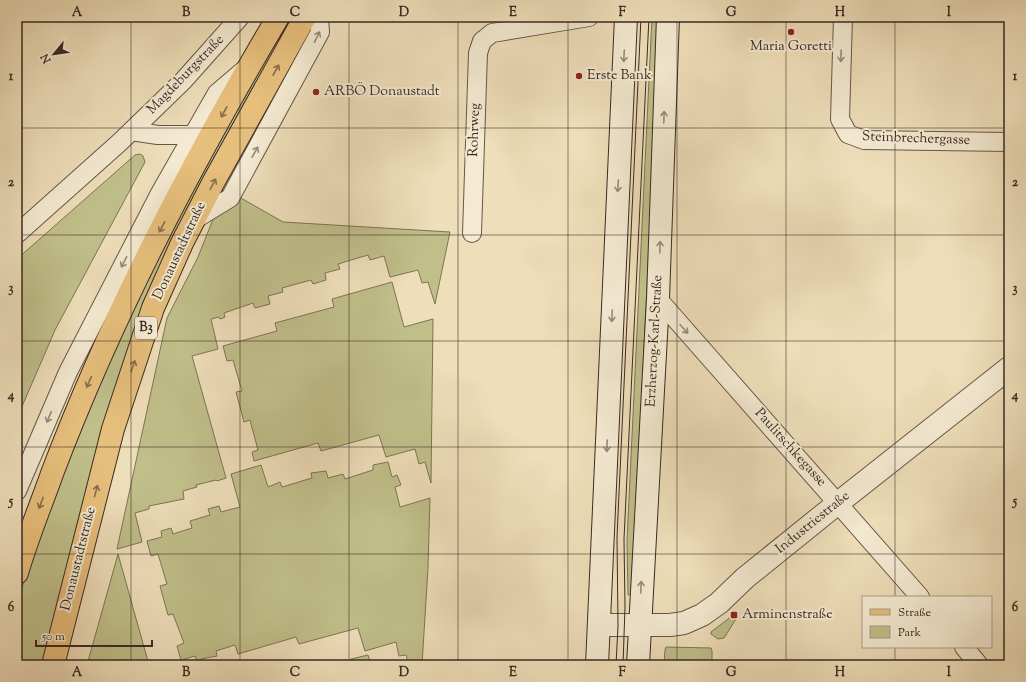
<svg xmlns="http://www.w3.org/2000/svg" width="1026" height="682" font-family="'Sorts Mill Goudy',serif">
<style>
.green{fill:#c0bf8a;stroke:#7c7457}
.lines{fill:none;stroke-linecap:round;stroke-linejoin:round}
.minor-casing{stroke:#665749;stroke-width:20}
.tertiary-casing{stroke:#665749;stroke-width:24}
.secondary-casing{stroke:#392a24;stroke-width:24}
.primary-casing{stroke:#392a24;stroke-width:24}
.minor{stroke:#f4ead2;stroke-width:18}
.tertiary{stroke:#f4ead2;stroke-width:22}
.secondary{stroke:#f4ead2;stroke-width:22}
.primary{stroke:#e7bf7c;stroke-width:22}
.tram{stroke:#392a24;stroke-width:1}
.oneway{stroke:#968a7b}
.oneway2{stroke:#876d4c}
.grid{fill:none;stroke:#392a24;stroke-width:1;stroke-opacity:0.55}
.poi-dot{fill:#8f2418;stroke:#f4ead2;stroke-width:1.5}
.labels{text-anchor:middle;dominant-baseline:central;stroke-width:4;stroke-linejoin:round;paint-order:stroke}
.shield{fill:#f4ead2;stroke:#716458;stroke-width:1}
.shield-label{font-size:13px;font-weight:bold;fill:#392a24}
.poi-label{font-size:14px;fill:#392a24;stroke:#f4ead2;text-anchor:start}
.street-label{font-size:14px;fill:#392a24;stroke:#f4ead2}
.neatline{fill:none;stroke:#392a24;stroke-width:1.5}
.grid-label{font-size:13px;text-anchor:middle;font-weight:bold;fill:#392a24}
</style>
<rect width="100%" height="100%" fill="#eedeb9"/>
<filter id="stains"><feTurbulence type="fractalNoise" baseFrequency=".005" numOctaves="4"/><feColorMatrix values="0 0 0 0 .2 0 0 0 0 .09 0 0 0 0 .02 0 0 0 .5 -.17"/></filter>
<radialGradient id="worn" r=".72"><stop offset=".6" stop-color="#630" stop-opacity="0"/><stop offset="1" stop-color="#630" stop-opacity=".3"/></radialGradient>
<path class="green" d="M287,17h9l-98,180 -154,468h-27v-61l19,-61 52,-137 88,-186z
M652,17h8l-28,578h-4l-1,-54z
M140,154l3,2 2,6 -90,168 -38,88v-159l118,-104z
M225,189l58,33 167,10 -15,72 -7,-22 -6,1 -4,-13 -28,7 -6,-21 -14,4 -2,-5 -30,9 2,5 -15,4 1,7 -13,4 -2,-4 -29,8 1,4 -15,4 2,8 -15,4 -2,-5 -29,10 1,4 -5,2 -1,-2 -8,2 7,30 -26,7 34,122 -9,3 -1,-1 -20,5 1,2 -14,4 1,8 -35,7v3l-14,4 7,29 -25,7 50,-231 31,-61z
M392,282l12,45 29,-8 -2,164 -6,-21 -6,2 -4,-15 -29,8 -7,-22 -58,16 -3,-8 -64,18 -2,-9 6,-2 -8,-30 -6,2 -8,-30 6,-1 -9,-31 -6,1 -4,-15 54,-15 -2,-8 59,-16 -2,-8z
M388,462l4,15 5,-2 4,10 -6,2 5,20 30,-9 -2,70 -6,97h-13l-3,-10 -7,1 -3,-14 -31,9 -7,-23 -59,16 -3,-7 -58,17 -3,-9 -19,6 1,5 -16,3v1l-4,1 -2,-5 -14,4 -4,-14 7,-3 -11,-29 -5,1 -8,-29 7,-2 -9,-30 -7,2 -4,-15 15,-4 -1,-6 10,-3 2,6 19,-6 -2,-7 20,-6 -2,-6 11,-3 2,6 19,-5 -9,-33 30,-9 7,22 12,-5 2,5 30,-9 -1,-5 15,-2 2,7 15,-4 2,5 28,-9v-5z
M118,554l31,111h-62z
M732,616l4,3 -12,19 -6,1 -7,-5v-2z
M666,647l45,1 1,3v12l-1,2h-47l1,-15z
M368,655l3,10h-27l8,-2 -1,-4z"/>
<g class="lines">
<defs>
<path id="minor" d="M843,17l-3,102 8,15 16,6 145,2
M131,131l27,4h35
M194,220l36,-22 90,-166 -1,-15
M472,233l6,-180 4,-12 10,-8 97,-16
M17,234l103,-92 63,-61 57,-64
M658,299l262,298
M17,491l51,-119 91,-177 58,-102 27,-23
M964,647l15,18"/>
<path id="tertiary" d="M599,625h71l14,-2 18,-8 17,-12 26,-25 93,-75 171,-135"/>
<path id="secondary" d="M597,665l29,-648
M638,665l20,-366 10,-282"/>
<path id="primary" d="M17,573c10,-35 24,-68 36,-102 60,-158 139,-308 225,-454
M53,665l60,-236 40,-121 29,-65 32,-62 91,-164"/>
</defs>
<use href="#minor" class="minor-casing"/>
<use href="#tertiary" class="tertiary-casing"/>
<use href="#secondary" class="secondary-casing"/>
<use href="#primary" class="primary-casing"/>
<use href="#minor" class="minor"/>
<use href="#tertiary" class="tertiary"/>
<use href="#secondary" class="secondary"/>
<use href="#primary" class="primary"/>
<path class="tram" d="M616,665l2,-39 -1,-89 24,-520
M623,665l2,-58 -1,-68 25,-522"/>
</g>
<defs><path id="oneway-shaft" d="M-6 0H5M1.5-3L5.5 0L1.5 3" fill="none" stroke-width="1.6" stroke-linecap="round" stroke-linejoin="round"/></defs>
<g class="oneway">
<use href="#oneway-shaft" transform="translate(317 37) rotate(-64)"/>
<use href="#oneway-shaft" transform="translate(624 56) rotate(93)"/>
<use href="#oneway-shaft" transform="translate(841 56) rotate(92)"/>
<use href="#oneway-shaft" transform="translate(664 117) rotate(-88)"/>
<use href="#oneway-shaft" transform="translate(255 152) rotate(-61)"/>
<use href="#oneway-shaft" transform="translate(618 186) rotate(93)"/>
<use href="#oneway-shaft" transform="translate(660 247) rotate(-88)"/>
<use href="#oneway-shaft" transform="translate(124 262) rotate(117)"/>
<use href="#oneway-shaft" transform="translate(612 316) rotate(92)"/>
<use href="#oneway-shaft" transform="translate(684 329) rotate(48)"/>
<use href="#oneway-shaft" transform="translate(49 417) rotate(113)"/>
<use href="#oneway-shaft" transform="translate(607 446) rotate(92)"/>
<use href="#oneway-shaft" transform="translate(641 587) rotate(-87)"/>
</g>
<g class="oneway2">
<use href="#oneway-shaft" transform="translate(276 70) rotate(-61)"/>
<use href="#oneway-shaft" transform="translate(224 112) rotate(119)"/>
<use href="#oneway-shaft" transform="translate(213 184) rotate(-62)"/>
<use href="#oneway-shaft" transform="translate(162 227) rotate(117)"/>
<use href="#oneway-shaft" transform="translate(133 366) rotate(-71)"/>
<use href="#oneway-shaft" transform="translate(89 382) rotate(114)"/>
<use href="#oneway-shaft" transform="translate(96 491) rotate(-75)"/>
<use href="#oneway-shaft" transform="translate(41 503) rotate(111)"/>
</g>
<path class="grid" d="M131,17v648M240,17v648M349,17v648M458,17v648M568,17v648M677,17v648M786,17v648M895,17v580M17,128h992M17,235h992M17,341h992M17,447h992M17,554h992M895,647v18"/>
<g class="poi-dot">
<circle cx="791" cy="32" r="4"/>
<circle cx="579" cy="76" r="4"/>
<circle cx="316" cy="92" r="4"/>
<rect x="730" y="611" width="8" height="8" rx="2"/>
</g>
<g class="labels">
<rect class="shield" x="135" y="317" width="22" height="22" rx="3"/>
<g class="shield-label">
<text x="146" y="328">B3</text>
</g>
<g class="poi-label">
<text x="791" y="47" text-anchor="middle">Maria Goretti</text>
<text x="587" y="76">Erste Bank</text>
<text x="324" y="92">ARBÖ Donaustadt</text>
<text x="742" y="615">Arminenstraße</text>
</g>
<g class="street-label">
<text transform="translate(186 75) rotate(-46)">Magdeburgstraße</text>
<text transform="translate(475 130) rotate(-88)">Rohrweg</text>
<text transform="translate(916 139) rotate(2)">Steinbrechergasse</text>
<text transform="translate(180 251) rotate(-65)">Donaustadtstraße</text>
<text transform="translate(655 341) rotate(-87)">Erzherzog-Karl-Straße</text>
<text transform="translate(790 448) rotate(48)">Paulitschkegasse</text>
<text transform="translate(813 523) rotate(-39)">Industriestraße</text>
<text transform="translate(79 559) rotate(-76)">Donaustadtstraße</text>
</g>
</g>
<rect width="1026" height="682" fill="none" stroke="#eedeb9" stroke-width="44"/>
<rect x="862" y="596" width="130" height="52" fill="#f4ead2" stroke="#a99d8c"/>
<rect x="870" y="609" width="20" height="6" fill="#e7bf7c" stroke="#a99d8c"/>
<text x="898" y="616" font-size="12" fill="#392a24">Straße</text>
<rect x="870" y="626" width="20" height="12" fill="#c0bf8a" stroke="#a99d8c"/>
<text x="898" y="636" font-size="12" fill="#392a24">Park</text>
<g transform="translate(54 54) rotate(241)" stroke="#f4ead2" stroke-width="3" paint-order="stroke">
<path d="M0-3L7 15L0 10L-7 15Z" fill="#392a24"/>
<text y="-6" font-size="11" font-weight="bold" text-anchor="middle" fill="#392a24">N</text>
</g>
<path d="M36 640v6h116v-6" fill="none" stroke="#392a24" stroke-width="2"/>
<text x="42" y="640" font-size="12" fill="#392a24" stroke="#f4ead2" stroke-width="3" paint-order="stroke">50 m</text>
<rect x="22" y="22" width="982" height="638" class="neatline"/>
<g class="grid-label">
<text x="77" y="16">A</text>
<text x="186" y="16">B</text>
<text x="295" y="16">C</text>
<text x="404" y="16">D</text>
<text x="513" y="16">E</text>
<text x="622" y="16">F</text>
<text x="731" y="16">G</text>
<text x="840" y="16">H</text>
<text x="949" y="16">I</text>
<text x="11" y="80">1</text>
<text x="1015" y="80">1</text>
<text x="11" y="186">2</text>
<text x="1015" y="186">2</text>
<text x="11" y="292">3</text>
<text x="1015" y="292">3</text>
<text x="11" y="399">4</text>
<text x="1015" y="399">4</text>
<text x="11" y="505">5</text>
<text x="1015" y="505">5</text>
<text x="11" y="611">6</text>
<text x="1015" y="611">6</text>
<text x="77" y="676">A</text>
<text x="186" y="676">B</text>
<text x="295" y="676">C</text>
<text x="404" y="676">D</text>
<text x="513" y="676">E</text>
<text x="622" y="676">F</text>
<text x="731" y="676">G</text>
<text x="840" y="676">H</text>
<text x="949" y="676">I</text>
</g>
<rect width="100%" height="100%" filter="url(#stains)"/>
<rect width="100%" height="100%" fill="url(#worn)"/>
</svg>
